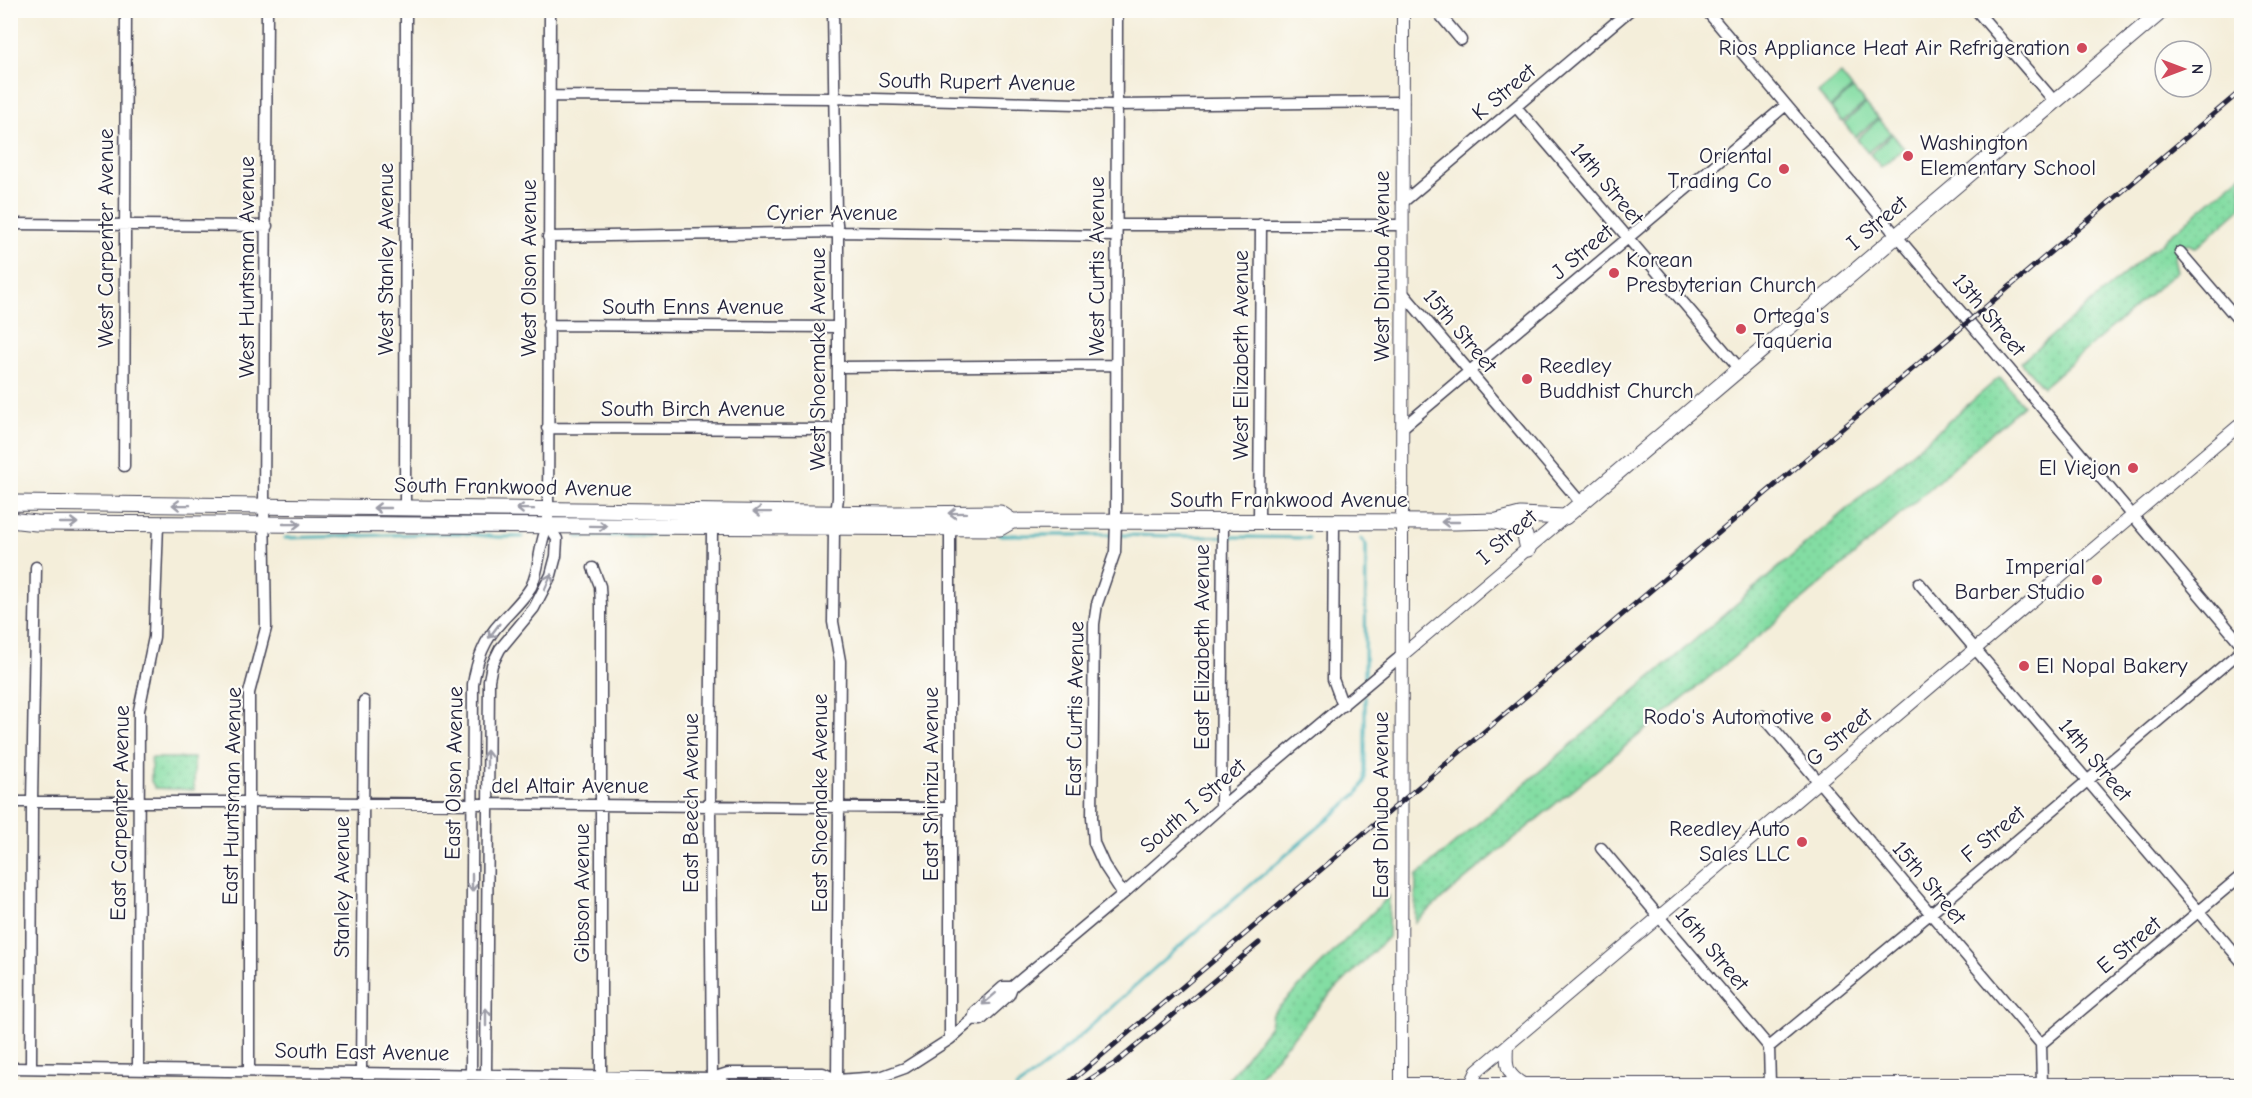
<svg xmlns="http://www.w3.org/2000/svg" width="2252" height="1098" font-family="'Comic Neue',sans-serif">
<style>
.grass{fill:url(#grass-dots);stroke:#52806f;stroke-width:1.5}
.pitch{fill:#83dda3;stroke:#52806f;stroke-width:1.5}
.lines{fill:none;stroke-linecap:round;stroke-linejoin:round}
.stream{stroke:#3daeb7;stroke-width:3}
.minor-casing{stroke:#424153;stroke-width:13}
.tertiary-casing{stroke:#424153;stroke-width:14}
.primary-casing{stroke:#424153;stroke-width:17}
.minor{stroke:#fff;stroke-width:10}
.tertiary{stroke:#fff;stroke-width:12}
.primary{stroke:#fff;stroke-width:15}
.rail-casing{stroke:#22223b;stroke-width:5}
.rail{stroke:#fdfcf7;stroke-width:3;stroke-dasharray:9;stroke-linecap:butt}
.oneway{stroke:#9c9ca7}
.poi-dot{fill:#d1495b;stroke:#fdfcf7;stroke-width:2}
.labels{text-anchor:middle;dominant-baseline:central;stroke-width:4.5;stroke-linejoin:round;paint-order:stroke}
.poi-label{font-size:22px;fill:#22223b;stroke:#fdfcf7;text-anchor:end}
.street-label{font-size:22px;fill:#22223b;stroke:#fdfcf7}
</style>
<defs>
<pattern id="grass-dots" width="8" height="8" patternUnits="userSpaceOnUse" patternTransform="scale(1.5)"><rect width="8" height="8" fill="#83dda3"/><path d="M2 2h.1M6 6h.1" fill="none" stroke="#71bd8d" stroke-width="1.8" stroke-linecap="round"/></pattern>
</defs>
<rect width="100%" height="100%" fill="#fdfcf7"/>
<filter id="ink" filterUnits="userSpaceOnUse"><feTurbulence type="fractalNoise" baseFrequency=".0167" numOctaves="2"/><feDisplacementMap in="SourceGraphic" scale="12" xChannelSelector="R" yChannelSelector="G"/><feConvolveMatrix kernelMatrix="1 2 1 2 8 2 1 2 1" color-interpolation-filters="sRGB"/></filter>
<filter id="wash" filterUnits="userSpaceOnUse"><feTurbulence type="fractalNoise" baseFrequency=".008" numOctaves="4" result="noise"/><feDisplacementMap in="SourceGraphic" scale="24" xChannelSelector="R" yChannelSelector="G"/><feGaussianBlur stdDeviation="1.35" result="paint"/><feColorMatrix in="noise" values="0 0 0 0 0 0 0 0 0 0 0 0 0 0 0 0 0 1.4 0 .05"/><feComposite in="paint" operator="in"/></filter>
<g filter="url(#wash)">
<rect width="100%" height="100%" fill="#f4eeda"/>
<path class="grass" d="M2241,175v33l-45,40 -8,-4 -10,4 -4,10 3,13 -134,116 -22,-25z
M2000,377l23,28c-76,67 -150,136 -228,201 -126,106 -255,208 -380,316l1,-46 267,-226z
M151,758h43v32l-39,-2 -4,-7z
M1389,896l-1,41 -65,65 -73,85h-28l48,-61 2,-12z"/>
<path class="pitch" d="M1841,74l11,14 -22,19 -12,-14z
M1853,89l12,14 -23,19 -11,-14z
M1866,104l12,14 -23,19 -11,-14z
M1879,119l12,14 -23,19 -11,-13z
M1892,134l12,14 -23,19 -11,-13z"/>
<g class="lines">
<path class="stream" d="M999,535h114
M1119,535l190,3
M577,537l84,-3
M285,538l173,-5 39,4h25
M1361,539l5,6 -1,132
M1016,1088c47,-33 88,-75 131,-113 70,-62 141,-121 211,-182l7,-12v-85"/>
</g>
</g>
<g filter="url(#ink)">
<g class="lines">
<defs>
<path id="minor" d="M833,10l3,205 2,17v266l-4,30 -1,94 7,39 -3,419
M1117,10l-1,511 -1,31 -18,52 -3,20 -2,193 2,26 10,22 19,29
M1436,10l25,30
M1706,10l536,635
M1976,10l79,92
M550,96l284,2 282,7 287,-3
M1516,107l224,262
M1402,203l228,-193
M10,224l257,2
M1116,225h286
M548,237l290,-5 278,4
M2180,252l62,72
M1403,293l178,210
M548,325l290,2
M838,367l278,-2
M547,428l291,1
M1402,428l384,-323
M124,466l2,-456
M405,508l1,-498
M1334,521l-1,158 10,27
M1259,523l2,-299
M712,527l-2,279 2,272
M593,568l7,18 1,19v471
M1919,583l323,379
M1763,716l278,328 1,40
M10,802h239l701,6
M1221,807l2,-284
M1601,848l168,199 1,37
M973,1019l8,1 28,-25 3,-8 111,-93 98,-87 180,-151
M950,1039v-511
M2041,1044l201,-169
M1769,1047l161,-133 312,-264
M31,1067l1,-265 4,-235
M10,1068l702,10 16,-5h95l14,7
M138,1069l1,-359 15,-73 4,-113
M249,1071v-378l17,-65 -2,-122 3,-496
M361,1073l3,-372
M471,1075l2,-391c4,-24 11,-44 28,-62 10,-11 22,-22 30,-35 10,-20 7,-43 17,-62l2,-515
M486,1075l3,-395 3,-15 8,-16 34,-41 17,-33 5,-19 1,-17 -9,-14
M712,1078l17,7 91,3
M823,1088l14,-8 43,-3 25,-9 45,-29 23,-20 2,-7 28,-25h9"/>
<path id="tertiary" d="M1401,656l164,-139
M1507,1046c-1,19 -2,27 16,38
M1401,1084h841
M1471,1084l6,-13 765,-648
M1401,1088l2,-1078"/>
<path id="primary" d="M10,506l6,-3 879,11 105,-1 12,8
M10,520l26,3c321,0 642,6 964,5l12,-7 443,1 42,-1 23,-6 45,2 598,-507
M1500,522l20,5 5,9 3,13"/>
</defs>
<use href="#minor" class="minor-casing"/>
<use href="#tertiary" class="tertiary-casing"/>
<use href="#primary" class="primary-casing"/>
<use href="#minor" class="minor"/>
<use href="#tertiary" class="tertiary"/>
<use href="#primary" class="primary"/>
<defs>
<path id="rail" d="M1063,1088l1179,-998
M1076,1088l41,-26 142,-119"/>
</defs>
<use href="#rail" class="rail-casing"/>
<use href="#rail" class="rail"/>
</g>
<defs><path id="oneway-shaft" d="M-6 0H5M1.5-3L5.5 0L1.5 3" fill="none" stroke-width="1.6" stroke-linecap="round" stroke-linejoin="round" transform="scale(1.5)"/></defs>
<g class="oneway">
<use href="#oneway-shaft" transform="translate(181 505) rotate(-179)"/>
<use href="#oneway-shaft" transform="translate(382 508) rotate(180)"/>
<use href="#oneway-shaft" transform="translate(525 509) rotate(-179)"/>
<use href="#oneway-shaft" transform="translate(762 512) rotate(-179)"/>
<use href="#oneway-shaft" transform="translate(957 513) rotate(179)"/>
<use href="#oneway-shaft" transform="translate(1450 522) rotate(180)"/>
<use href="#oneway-shaft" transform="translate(69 523)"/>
<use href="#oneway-shaft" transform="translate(292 524)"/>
<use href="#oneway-shaft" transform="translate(598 526) rotate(1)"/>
<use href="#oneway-shaft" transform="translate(548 582) rotate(-67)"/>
<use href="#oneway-shaft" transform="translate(494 631) rotate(127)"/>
<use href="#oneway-shaft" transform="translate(487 759) rotate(-90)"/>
<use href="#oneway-shaft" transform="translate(472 883) rotate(90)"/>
<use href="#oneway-shaft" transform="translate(989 999) rotate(139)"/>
<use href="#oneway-shaft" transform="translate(486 1017) rotate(-90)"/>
</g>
</g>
<g class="poi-dot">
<circle cx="2082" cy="48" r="6"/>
<circle cx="1908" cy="156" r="6"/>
<circle cx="1784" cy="169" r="6"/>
<circle cx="1614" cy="273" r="6"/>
<circle cx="1741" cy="329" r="6"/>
<circle cx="1527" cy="379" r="6"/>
<circle cx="2133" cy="468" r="6"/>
<circle cx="2097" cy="580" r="6"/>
<circle cx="2024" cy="666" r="6"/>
<circle cx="1826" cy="717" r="6"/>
<circle cx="1802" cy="842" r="6"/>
</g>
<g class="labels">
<g class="poi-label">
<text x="2070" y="48">Rios Appliance Heat Air Refrigeration</text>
<text x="1920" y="143" text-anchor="start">Washington<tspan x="1920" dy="25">Elementary School</tspan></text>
<text x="1772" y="156">Oriental<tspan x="1772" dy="25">Trading Co</tspan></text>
<text x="1626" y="260" text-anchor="start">Korean<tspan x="1626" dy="25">Presbyterian Church</tspan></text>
<text x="1753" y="316" text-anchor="start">Ortega's<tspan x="1753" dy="25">Taqueria</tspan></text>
<text x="1539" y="366" text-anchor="start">Reedley<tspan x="1539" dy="25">Buddhist Church</tspan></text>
<text x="2121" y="468">El Viejon</text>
<text x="2085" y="567">Imperial<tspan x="2085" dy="25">Barber Studio</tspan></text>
<text x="2036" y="666" text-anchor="start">El Nopal Bakery</text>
<text x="1814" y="717">Rodo's Automotive</text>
<text x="1790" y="829">Reedley Auto<tspan x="1790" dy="25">Sales LLC</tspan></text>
</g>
<g class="street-label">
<text transform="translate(977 82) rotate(1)">South Rupert Avenue</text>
<text transform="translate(1504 92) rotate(-40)">K Street</text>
<text transform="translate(1607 184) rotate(50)">14th Street</text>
<text x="832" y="213">Cyrier Avenue</text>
<text transform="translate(1877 223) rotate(-40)">I Street</text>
<text transform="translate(106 238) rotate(-90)">West Carpenter Avenue</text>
<text transform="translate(1582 252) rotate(-40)">J Street</text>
<text transform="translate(386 259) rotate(-90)">West Stanley Avenue</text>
<text transform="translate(1097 266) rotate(-90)">West Curtis Avenue</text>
<text transform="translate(1382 266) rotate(-90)">West Dinuba Avenue</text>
<text transform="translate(247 267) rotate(-90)">West Huntsman Avenue</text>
<text transform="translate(529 268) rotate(-90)">West Olson Avenue</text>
<text x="693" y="307">South Enns Avenue</text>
<text transform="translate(1989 315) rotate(50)">13th Street</text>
<text transform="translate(1460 331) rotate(50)">15th Street</text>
<text transform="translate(1241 355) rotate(-90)">West Elizabeth Avenue</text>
<text transform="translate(818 359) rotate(-90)">West Shoemake Avenue</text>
<text x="693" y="409">South Birch Avenue</text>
<text transform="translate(513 487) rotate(1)">South Frankwood Avenue</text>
<text x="1289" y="500">South Frankwood Avenue</text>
<text transform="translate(1507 537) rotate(-41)">I Street</text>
<text transform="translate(1202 647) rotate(-90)">East Elizabeth Avenue</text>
<text transform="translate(1075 709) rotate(-89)">East Curtis Avenue</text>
<text transform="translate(1839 737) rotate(-40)">G Street</text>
<text transform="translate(2095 760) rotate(50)">14th Street</text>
<text transform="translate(454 773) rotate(-89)">East Olson Avenue</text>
<text transform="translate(931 784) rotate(-90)">East Shimizu Avenue</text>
<text x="570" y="786">del Altair Avenue</text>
<text transform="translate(232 796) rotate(-89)">East Huntsman Avenue</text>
<text transform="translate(691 803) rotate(-90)">East Beech Avenue</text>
<text transform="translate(820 803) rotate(-90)">East Shoemake Avenue</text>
<text transform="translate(1381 805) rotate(-90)">East Dinuba Avenue</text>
<text transform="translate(1193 806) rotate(-41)">South I Street</text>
<text transform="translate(120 813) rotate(-89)">East Carpenter Avenue</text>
<text transform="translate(1993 834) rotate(-40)">F Street</text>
<text transform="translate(1929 883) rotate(50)">15th Street</text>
<text transform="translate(342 887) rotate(-90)">Stanley Avenue</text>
<text transform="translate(582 893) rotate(-90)">Gibson Avenue</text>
<text transform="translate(2129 945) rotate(-40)">E Street</text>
<text transform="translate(1712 949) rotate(50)">16th Street</text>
<text transform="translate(362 1052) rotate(1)">South East Avenue</text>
</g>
</g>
<rect width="2252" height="1098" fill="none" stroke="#fdfcf7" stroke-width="36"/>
<g transform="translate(2183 69) rotate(90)"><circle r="28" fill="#fdfcf7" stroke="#a5a5ac" stroke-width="1.5"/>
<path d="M0-4.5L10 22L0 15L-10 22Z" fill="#d1495b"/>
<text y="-9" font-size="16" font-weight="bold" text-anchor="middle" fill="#22223b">N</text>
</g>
</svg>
